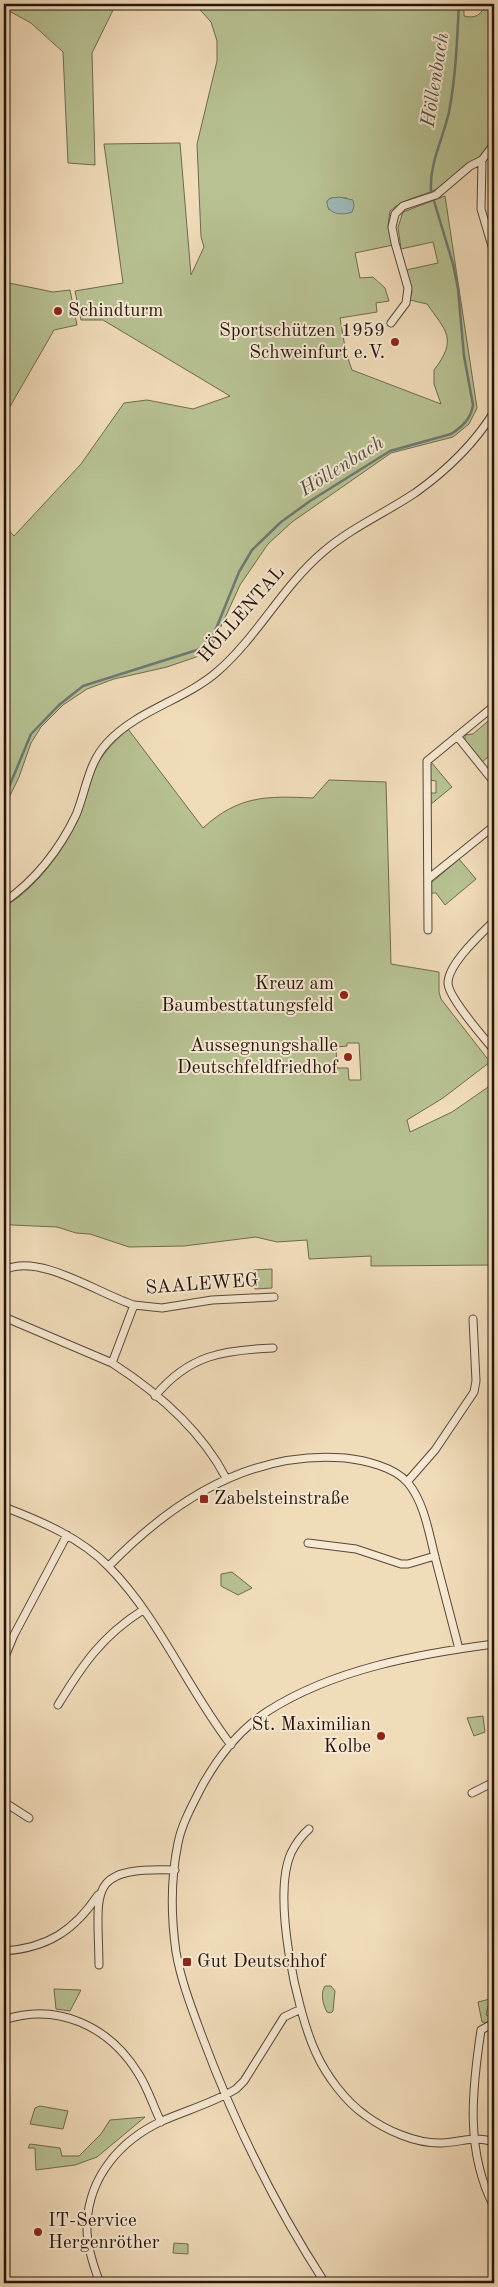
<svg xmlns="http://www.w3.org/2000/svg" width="498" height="2287" font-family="'Old Standard TT',serif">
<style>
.green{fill:#b7c192;stroke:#6e6a4e;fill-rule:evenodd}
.water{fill:#9dbab8;stroke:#6d7873}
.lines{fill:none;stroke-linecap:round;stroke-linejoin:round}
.stream{stroke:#6d7873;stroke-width:2.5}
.minor-casing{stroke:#574637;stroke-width:9}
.minor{stroke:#f6e8d2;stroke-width:7}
.poi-dot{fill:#8f2418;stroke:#f6e8d2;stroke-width:2}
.labels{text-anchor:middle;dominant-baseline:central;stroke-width:4;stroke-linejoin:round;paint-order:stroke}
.poi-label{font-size:19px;fill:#24140b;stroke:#f6e8d2;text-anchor:start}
.street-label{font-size:19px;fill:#24140b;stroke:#f6e8d2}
.water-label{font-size:20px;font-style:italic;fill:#4e4e48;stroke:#f6e8d2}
</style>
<rect width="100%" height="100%" fill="#f1dcba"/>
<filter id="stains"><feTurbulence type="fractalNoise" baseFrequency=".004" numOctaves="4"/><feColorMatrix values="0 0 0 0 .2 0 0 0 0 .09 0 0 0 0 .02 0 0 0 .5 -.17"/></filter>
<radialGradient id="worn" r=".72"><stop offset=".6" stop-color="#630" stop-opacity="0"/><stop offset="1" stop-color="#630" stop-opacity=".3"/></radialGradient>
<path class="green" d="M4,4h112l-24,49 3,112 -27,-2 -5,-111 -32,-29 -20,-11 -7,2z
M195,4h269v12c11,3 18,-1 21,-12h9v137c-10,14 -42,43 -59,49 -16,7 -32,9 -45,21l-2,15 5,19 -38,8 5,25 13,-1 12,11 4,13 -13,2 1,9 -37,6 6,35 6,17 89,34 -7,-20v-14c24,-31 12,-39 -7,-66l-17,-4 2,-8 -6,-22 32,-7 -5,-21 -32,7 -3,-22 5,-15 42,-16 32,212 -8,16 -16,13 -62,16 -99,69 -24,22 -28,41 -27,59 -17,13 -29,10 -53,12 -27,10 -24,16 -22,22 -10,16 -12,34 -15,31v-283l10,11 67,-72 43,-61 23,-3 46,9 37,-13 -127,-76h-22l-6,-29 48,-8 -19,-139 76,-1 11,132 13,-28 -3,-10 -4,-93 20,-83v-20l-6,-19zM331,198h16l-18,12 -2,-9z
M10,14l-6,31v-29z
M4,282l49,10 17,-2 7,35 -23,5 -50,87z
M494,716v36l-12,10 -17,-21v-6l8,-1z
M128,729l75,99c36,-33 64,-32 110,-30l16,-18 57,2 5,182 48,8v20l2,7 49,63 -47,36 -36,22 3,12 42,-20 42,-29v182l-123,1v-10l-62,3 -2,-19 -30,2 -21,-5 -72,9 -55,1 -39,-13 -14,-1 -19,-6 -45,-2 -8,-3v-315c31,-18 58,-54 73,-86 8,-18 11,-37 19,-54 8,-16 20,-27 32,-38zM347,1043h12l2,37h-12l-1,-12h-11l-1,-21 11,-1z
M431,762l21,25 -22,18v-12h6v-12l-7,-1z
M459,859l17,20 -31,26 -9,-12h-5v-10z
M272,1269v19l-17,1 -1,-19z
M232,1572l20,16 -14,7 -17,-9v-12z
M483,1716l2,16 -11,4 -7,-18z
M325,1986h6l4,5 -2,20 -2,2 -4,-1c-4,-7 -7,-19 -2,-26z
M54,1989l27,1 -11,21 -14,-2z
M490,1999l-4,16 6,2 -1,6 -9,-1 -4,-20z
M40,2106l28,5 -5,18 -33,-5 5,-16z
M145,2117l-48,40 -22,8 -39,5 -1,-22h-7l2,-4 30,4 2,8h17l22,-22 9,-14z
M174,2243l14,1v10l-15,-1z"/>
<path class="water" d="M339,197l14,3 1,6 -2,6c-10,4 -26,2 -25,-11l4,-3z"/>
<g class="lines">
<path class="stream" d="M4,799l27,-65 28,-29 24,-19 114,-36 14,-9 28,-69 13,-22 29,-28 29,-21 80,-50 61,-17c11,-7 20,-15 22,-29l-9,-49 -6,-67 -5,-25 -22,-73c-2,-27 12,-52 18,-79 7,-36 8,-72 10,-108"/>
<defs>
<path id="minor" d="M482,160l-1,49 13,44
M391,323l15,-20 2,-15 -13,-45 -3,-16 3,-13 8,-8 33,-11 34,-29 12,-6 12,-16
M457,736l37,46
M428,879l66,-53
M4,902c31,-21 56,-53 72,-87 10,-24 12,-52 31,-72 30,-33 78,-43 111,-72 40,-35 64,-84 105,-119 28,-24 62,-39 92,-59 31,-22 59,-49 79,-81
M494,921c-13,13 -46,43 -46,62 0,14 36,55 46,67
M428,930l-1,-169 67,-55
M4,1276l3,-7c34,-15 94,26 127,36
M4,1317l108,46c45,29 89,67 114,115
M112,1363l22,-58 28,3 50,-8 62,-3
M155,1396c34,-41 68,-46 118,-48
M407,1482l28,-32 39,-58 2,-11 -3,-62
M4,1507c37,14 77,31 105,60 50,51 78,121 122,178
M308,1543l48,6 45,15h7l27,-8
M109,1566c63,-65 141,-116 236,-108 19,2 50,9 63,25 16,19 21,50 27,74 8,31 16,61 24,92
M4,1659l10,-24 53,-100
M58,1705c25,-41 44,-69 85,-95
M472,1793l22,-11
M4,1802l25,16
M309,1829c-8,7 -13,14 -18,24 -19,43 5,157 25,200 10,22 29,48 49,62 20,15 51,29 77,28 22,-1 30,-8 52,-1
M4,1951c43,-3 70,-20 94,-56
M99,1965c-1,-76 -13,-98 76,-95
M494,2018l-2,6 -11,6c-9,60 -16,121 13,177
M4,2020c53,-18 105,6 134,53 10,15 15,33 23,49
M100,2283c-7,-18 -14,-39 -13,-59 2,-48 34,-84 75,-103 25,-11 51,-18 74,-32l8,-8 40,-64 17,-8
M325,2283c-50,-77 -91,-161 -123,-247 -10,-27 -21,-55 -26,-84 -5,-35 -5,-75 2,-109 4,-20 15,-39 24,-57 16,-29 38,-57 66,-75 66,-42 150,-57 226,-67"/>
</defs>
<use href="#minor" class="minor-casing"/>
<use href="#minor" class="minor"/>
</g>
<g class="poi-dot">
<circle cx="58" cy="311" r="5"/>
<circle cx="395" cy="342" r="5"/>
<circle cx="344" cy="995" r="5"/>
<circle cx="348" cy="1057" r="5"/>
<rect x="199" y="1494" width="10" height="10" rx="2.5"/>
<circle cx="381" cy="1736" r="5"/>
<rect x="182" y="1957" width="10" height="10" rx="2.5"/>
<circle cx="38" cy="2232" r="5"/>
</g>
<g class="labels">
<g class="poi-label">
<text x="68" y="311">Schindturm</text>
<text x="385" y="331" text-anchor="end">Sportschützen 1959<tspan x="385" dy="22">Schweinfurt e.V.</tspan></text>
<text x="334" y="984" text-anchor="end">Kreuz am<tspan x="334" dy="22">Baumbesttatungsfeld</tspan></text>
<text x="338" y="1046" text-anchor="end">Aussegnungshalle<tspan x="338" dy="22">Deutschfeldfriedhof</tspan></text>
<text x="214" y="1499">Zabelsteinstraße</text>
<text x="371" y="1725" text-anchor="end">St. Maximilian<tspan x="371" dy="22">Kolbe</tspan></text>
<text x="197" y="1962">Gut Deutschhof</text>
<text x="48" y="2221">IT-Service<tspan x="48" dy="22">Hergenröther</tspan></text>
</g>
<g class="street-label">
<text transform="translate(242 615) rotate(-49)">HÖLLENTAL</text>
<text transform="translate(202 1285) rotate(-4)">SAALEWEG</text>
</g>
<g class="water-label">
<text transform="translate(436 80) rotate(-81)">Höllenbach</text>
<text transform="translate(342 467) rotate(-32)">Höllenbach</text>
</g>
</g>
<rect width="498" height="2287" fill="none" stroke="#f1dcba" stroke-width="20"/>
<rect x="5" y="5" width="488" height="2277" fill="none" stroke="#24140b" stroke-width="2.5"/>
<rect x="10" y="10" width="478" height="2267" fill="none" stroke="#24140b"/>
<rect width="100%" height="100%" filter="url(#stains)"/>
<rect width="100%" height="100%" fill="url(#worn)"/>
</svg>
